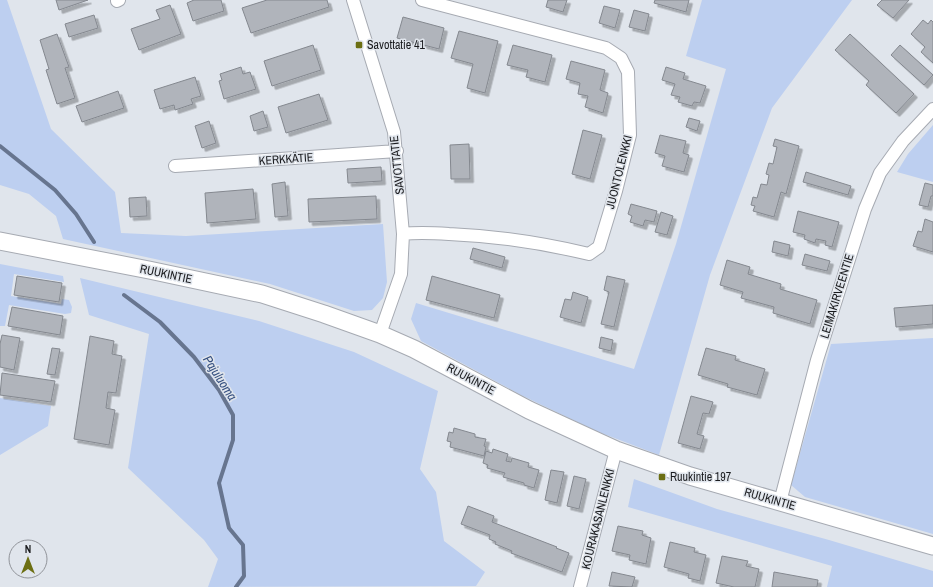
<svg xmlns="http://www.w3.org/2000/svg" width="933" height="587" font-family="'Archivo Narrow',sans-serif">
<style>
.green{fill:#bdcff0}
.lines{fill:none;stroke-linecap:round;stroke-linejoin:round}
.stream{stroke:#67758f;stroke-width:4}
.building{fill:#b0b4bb;stroke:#84888f;filter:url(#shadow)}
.street-casing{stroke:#a6aab2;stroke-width:14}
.secondary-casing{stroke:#a6aab2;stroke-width:19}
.street{stroke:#fff;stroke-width:12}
.secondary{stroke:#fff;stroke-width:17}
.poi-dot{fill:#6c6f13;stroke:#e0e5ec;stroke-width:1.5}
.labels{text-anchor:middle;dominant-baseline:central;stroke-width:3;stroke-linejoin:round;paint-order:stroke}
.poi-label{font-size:12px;fill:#1a1b1e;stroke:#e0e5ec;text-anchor:start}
.street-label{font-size:12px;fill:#1a1b1e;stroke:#e0e5ec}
.water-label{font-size:13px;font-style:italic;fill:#355080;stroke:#e0e5ec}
</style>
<defs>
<filter id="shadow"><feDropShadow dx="3.5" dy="3.5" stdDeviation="0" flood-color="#0004"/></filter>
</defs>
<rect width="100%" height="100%" fill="#e0e5ec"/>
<path class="green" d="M0,0h7l44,129 64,63 6,41 65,3 197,-12 4,58 -4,16 -11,12 -18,1 -84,-27 -207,-45 -7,-23 -27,-22 -29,-9z
M702,0h150l-80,108 -62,167 -51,180 -63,-24 -75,-36 -100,-54 -10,-22 5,-16 218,66 42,-125 50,-175 -40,-13z
M933,125v57l-36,-10 11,-18z
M0,264l63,12 1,6 -50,-8 -3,22 50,8 1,-5 7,1 3,7 -1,6 -6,1 -56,-9 -4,21h-5z
M80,278l179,43 95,31 84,39 -18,78 16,23 8,49 41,31 -9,14 -268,1 10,-28 -14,-19 -76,-72 21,-134 -60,-19z
M933,338v196l-128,-37 -14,-12 40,-141z
M0,398l51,8 -3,20 -48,29z
M634,479l83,30 112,31 104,31v16h-106l5,-21 -204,-59z"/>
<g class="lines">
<path class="stream" d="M0,146l55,44 21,24 18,28
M124,295l36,27 34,35 25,33 14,25v25l-14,43 10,45 14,17 1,31 -8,11"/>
</g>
<path class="building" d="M56,0h32l-29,10z
M194,0h27l3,11 -31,10 -6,-18z
M267,0h60l2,7 -78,26 -9,-25z
M548,0h19l-4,12 -17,-5z
M655,0h34l-3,12 -32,-9z
M882,0h27l-16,18 -16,-13z
M170,5l11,29 -42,16 -8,-21 29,-10 -4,-9z
M604,6l16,4 -5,18 -16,-5z
M634,10l15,4 -4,17 -16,-4z
M94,15l4,13 -29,9 -4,-13z
M403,17l41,11 -5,21 -42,-11z
M923,20l5,4 3,-4 2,2v41l-12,-11 4,-5 -14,-13z
M459,31l39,10 -13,52 -18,-5 6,-24 -22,-6z
M57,34l12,33 -4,1 10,30 -18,6 -11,-34 3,-1 -9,-29z
M850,34l64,60 -18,19 -30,-28 3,-4 -34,-31z
M313,45l8,25 -49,16 -8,-25z
M513,45l39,10 -7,27 -19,-5 2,-7 -21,-5z
M900,45l33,30 -9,10 -33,-30z
M571,61l34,9 -5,20 8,3 -5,20 -18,-6 3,-11 -10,-2 2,-11 -14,-4z
M241,67l2,7 7,-2 6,17 -32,10 -5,-18 3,-1 -2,-6z
M666,67l19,6 -2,6 23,7 -6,17 -6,-1 -2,4 -14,-4 2,-5 -9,-2 4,-11 -13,-4z
M195,77l6,19 -10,3 2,5 -18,6 -1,-5 -14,4 -6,-19z
M118,91l6,17 -42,14 -6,-16z
M319,94l9,26 -42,13 -8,-26z
M263,111l5,16 -14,4 -4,-15z
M689,118l11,3 -3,10 -11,-4z
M209,121l7,22 -14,5 -7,-22z
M583,130l19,5 -12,44 -18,-5z
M660,135l26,6 -3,12 6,2 -5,17 -22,-6 3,-10 -10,-3z
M775,139l24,7 -13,48 -5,-2 -7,25 -21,-6 2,-5 -4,-1 2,-8 4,1 4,-14 6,1 2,-10 -3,-1 3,-11 4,1 4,-17 -4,-1z
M469,144l1,35h-19l-1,-34z
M381,167l1,14 -34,2 -1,-14z
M806,172l45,14 -3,9 -45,-13z
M285,182l3,34 -13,1 -3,-33z
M925,183l8,2v11h-2l-3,11 -9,-2z
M253,189l3,30 -49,4 -2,-30z
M376,196l1,23 -68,3 -1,-23z
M146,197l1,19 -17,1 -1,-19z
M631,204l26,7 -3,11 -9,-2 -2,6 -13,-4 2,-6 -4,-2z
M798,211l41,11 -7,25 -7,-2 1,-4 -10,-2 -1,4 -11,-4 1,-4 -12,-3z
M661,212l12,4 -6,19 -12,-3z
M925,219l8,3v30l-20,-6 5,-15 4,1z
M774,241l16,4 -2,11 -16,-4z
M473,248l32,9 -3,11 -32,-9z
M805,254l25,7 -3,10 -25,-6z
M727,260l23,7 -2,7 33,10 -1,5 37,11 -7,24 -37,-11 1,-6 -33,-9 2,-6 -23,-7z
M17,276l45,7 -3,19 -45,-7z
M432,276l68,19 -6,23 -68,-18z
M607,276l18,4 -11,47 -13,-3 8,-32 -5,-2z
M573,292l15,5 -7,26 -21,-6 5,-18 6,1z
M933,305v19l-37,3 -2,-19z
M12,307l51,9 -3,19 -52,-9z
M2,335l18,3 -6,32 -14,-3v-23z
M90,336l24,5 -2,13 10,2 -6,37 -8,-1 -2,16 9,2 -6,35 -35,-6z
M601,337l12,3 -2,11 -12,-3z
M52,348l8,1 -5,26 -8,-1z
M706,348l30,8 -1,4 30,9 -8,26 -30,-8 1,-3 -30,-9z
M2,373l53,8 -4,21 -51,-7z
M691,396l22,6 -4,12 -6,-1 -6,21 7,2 -4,13 -22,-6z
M454,428l21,6v3l11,2 -2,7 2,1 -2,9 -34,-9 1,-5 -4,-1 2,-9 4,1z
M493,449l15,5 -2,7 5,1 1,-4 17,5 -1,4 11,3 -5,18 -10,-3v-2l-21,-6 2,-4 -18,-5 1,-3 -5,-2 3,-12 6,2z
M551,470l13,2 -7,31 -12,-3z
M574,476l12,3 -7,30 -12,-3z
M468,506l26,10 -2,6 65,25 -1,1 13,5 -7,19 -51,-19 1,-2 -17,-7 1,-2 -7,-3 1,-4 -29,-11z
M618,526l25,5 -1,4 9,3 -5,26 -17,-4 1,-5 -18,-4z
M670,542l25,6 -1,4 12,3 -6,26 -12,-3 1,-4 -25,-7z
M722,556l26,5 -2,5 13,3 -4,18h-21l-18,-4z
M612,572l23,5 -3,10 -23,-1z
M774,572l44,8 -1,7h-45z"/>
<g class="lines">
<defs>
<path id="street" d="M353,0l41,132 9,102 -2,40 -21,60
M117,1l2,-1
M175,166l222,-15
M403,234c15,-2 31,-1 46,0 48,2 94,9 140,20l10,-7 17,-56 14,-56 -2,-63 -7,-14 -15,-10 -184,-48
M780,502l37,-142 48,-151 15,-36 23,-32 30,-32
M580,587l36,-137"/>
<path id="secondary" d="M0,241l149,29 113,24 62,20 56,20 34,15 115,61 87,40 74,26 243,70"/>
</defs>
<use href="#street" class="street-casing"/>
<use href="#secondary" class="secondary-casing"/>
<use href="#street" class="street"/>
<use href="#secondary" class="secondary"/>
</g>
<g class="poi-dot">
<rect x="355" y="41" width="8" height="8" rx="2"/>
<rect x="658" y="473" width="8" height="8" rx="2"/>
</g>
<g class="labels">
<g class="poi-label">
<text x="367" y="45">Savottatie 41</text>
<text x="670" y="477">Ruukintie 197</text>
</g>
<g class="street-label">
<text transform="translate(286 159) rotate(-4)">KERKKÄTIE</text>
<text transform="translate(397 165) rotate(-96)">SAVOTTATIE</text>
<text transform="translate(619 172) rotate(-76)">JUONTOLENKKI</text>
<text transform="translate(166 274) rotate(12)">RUUKINTIE</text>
<text transform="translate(837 296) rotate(-73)">LEIMAKIRVEENTIE</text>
<text transform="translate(471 379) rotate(28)">RUUKINTIE</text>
<text transform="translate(770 499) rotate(16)">RUUKINTIE</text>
<text transform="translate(598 519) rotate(-76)">KOURAKASANLENKKI</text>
</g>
<g class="water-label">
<text transform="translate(220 378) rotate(57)">Pajuluoma</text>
</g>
</g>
<g transform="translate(28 559)"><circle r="19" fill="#e0e5ec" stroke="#91949a"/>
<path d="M0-3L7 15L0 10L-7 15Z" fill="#6c6f13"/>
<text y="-6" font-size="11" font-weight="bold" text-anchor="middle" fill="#1a1b1e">N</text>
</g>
</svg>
